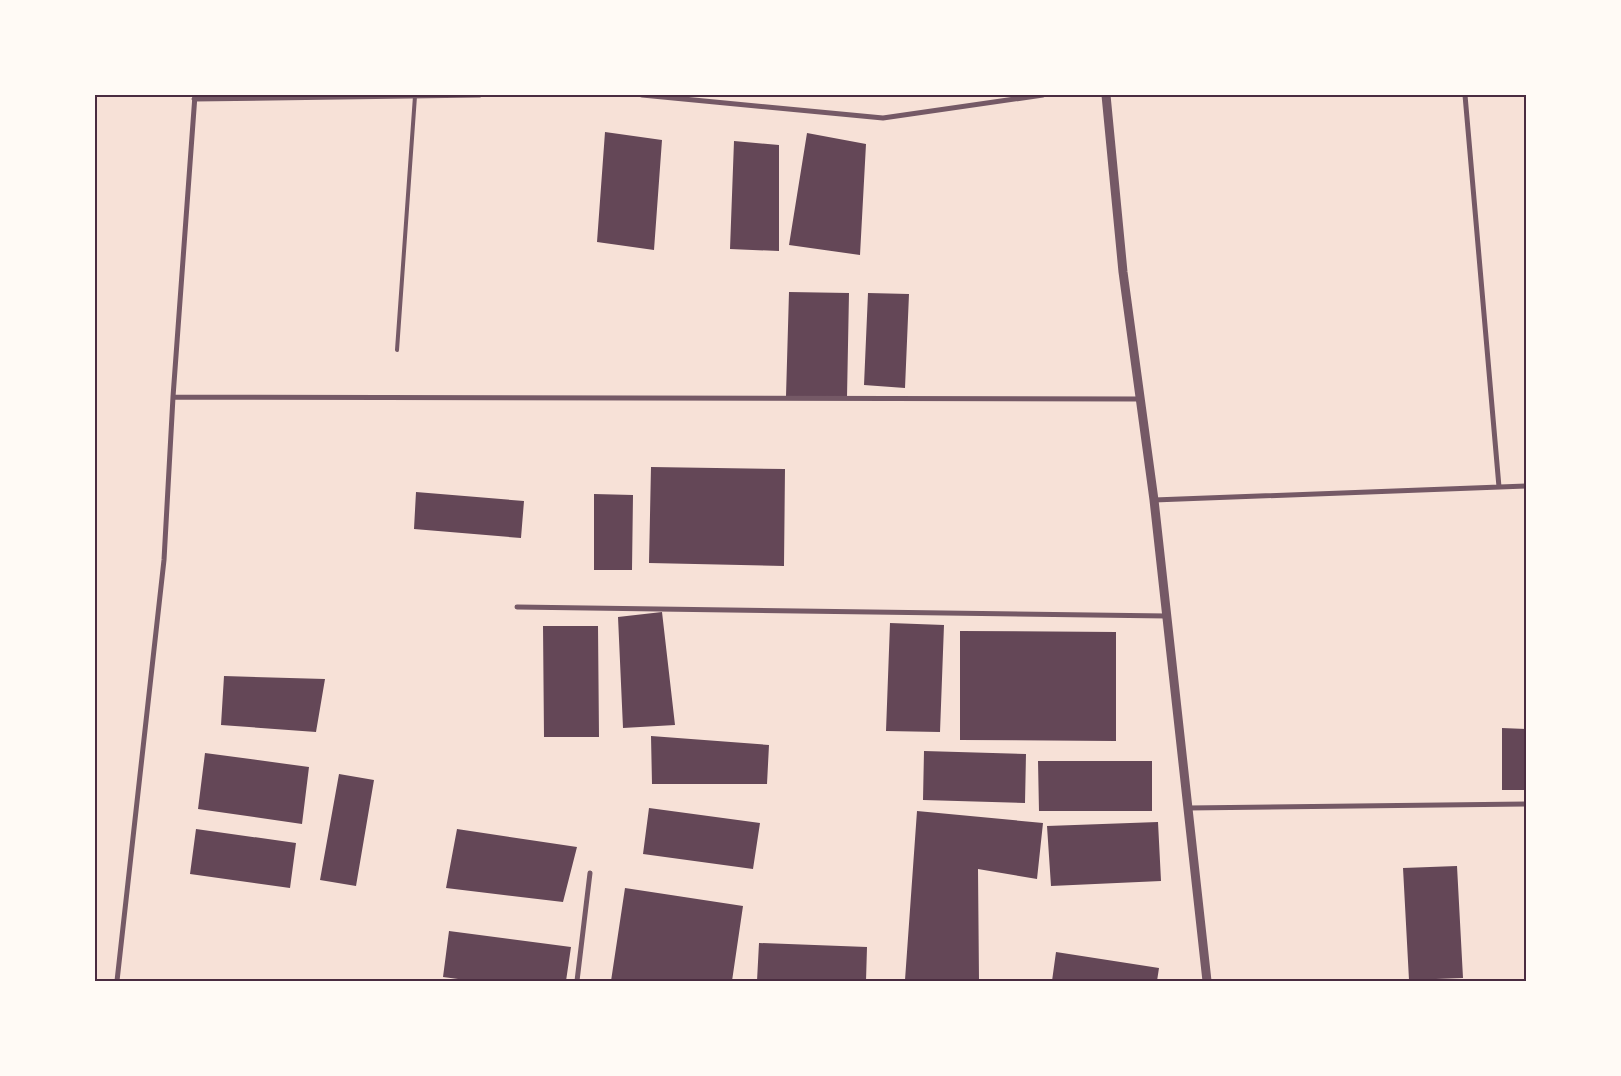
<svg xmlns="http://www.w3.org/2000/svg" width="1621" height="1076" font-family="Mulish,sans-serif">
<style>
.building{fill:#644757}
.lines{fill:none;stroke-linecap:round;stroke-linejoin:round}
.service{stroke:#755966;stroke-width:4}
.minor{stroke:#755966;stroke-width:5}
.tertiary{stroke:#755966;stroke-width:9}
.neatline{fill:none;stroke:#4a2c40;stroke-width:2}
</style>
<rect width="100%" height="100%" fill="#f7e1d7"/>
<path class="building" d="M605,132l57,8 -8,110 -57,-8z
M807,133l59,11 -6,111 -71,-10z
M734,141l45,4v106l-49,-2z
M789,292l60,1 -2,104 -61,-1z
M868,293l41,1 -4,94 -41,-3z
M651,467l134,2 -1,97 -135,-3z
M416,492l108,9 -3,37 -107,-9z
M594,494l39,1 -1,75h-38z
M662,612l13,113 -52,3 -5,-111z
M890,623l54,2 -4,107 -54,-1z
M543,626h55l1,111h-55z
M960,631l156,1v109l-156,-1z
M224,676l101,3 -9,53 -95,-7z
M1502,728l24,1v61h-24z
M651,736l118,9 -2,39h-115z
M924,751l102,3 -1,49 -102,-3z
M205,753l104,14 -7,57 -104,-15z
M1038,761h114v50h-113z
M339,774l35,6 -18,106 -36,-6z
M649,808l111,15 -7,46 -110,-15z
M917,811l126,12 -6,56 -59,-10 1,112 -74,-1z
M1158,822l3,59 -110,5 -4,-60z
M196,829l100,14 -6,45 -100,-14z
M457,829l120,18 -14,55 -117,-14z
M1457,866l6,112 -54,2 -6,-112z
M625,888l118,18 -11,75h-121z
M449,931l122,16 -5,34h-93l-30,-4z
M759,943l108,4 -1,34h-109z
M1056,952l103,16 -2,13h-105z"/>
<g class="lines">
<path class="service" d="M397,350l18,-254"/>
<path class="minor" d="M642,95l241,23 160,-23
M1465,95l34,392
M194,99l286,-4
M173,397l967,2
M1154,500l372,-14
M517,607l650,9
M1188,808l338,-4
M117,981l47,-421 9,-163 22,-302
M577,981l13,-108"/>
<path class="tertiary" d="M1106,95l17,177 31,228 53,481"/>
</g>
<rect width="1621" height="1076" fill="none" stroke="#fffaf5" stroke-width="192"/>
<rect x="96" y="96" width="1429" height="884" class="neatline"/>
</svg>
